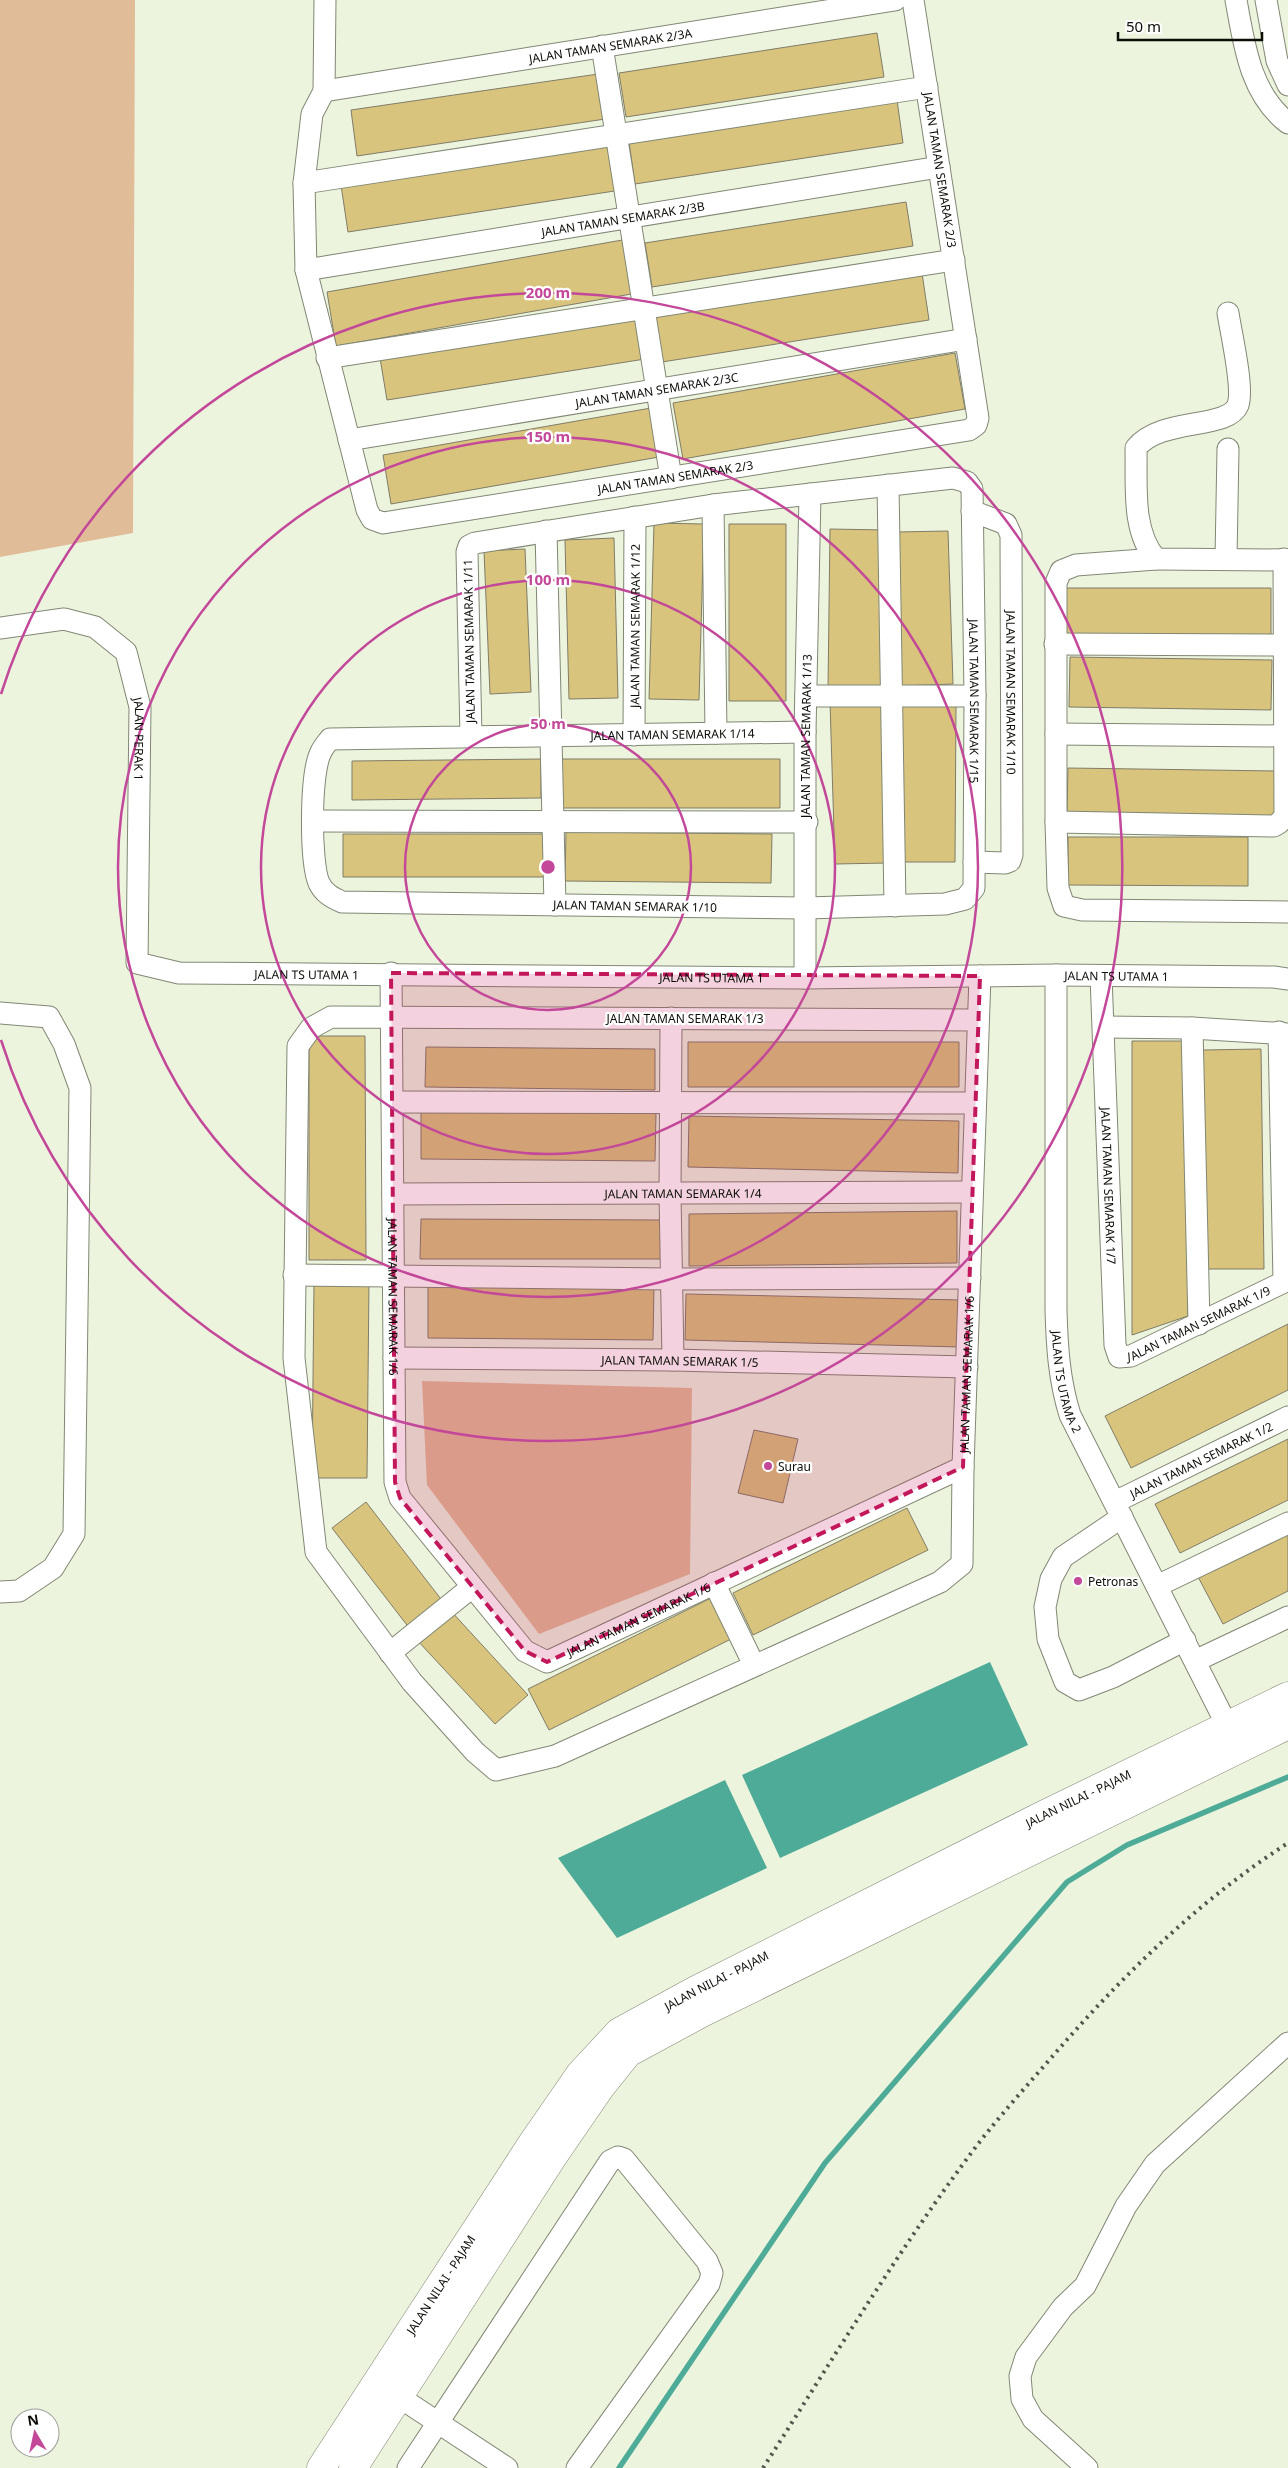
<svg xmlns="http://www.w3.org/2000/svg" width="1288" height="2468" font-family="'Noto Sans',sans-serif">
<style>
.green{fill:#e1bc98}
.water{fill:#4eab97}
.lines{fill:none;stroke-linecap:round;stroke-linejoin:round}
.stream{stroke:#4eab97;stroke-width:5.5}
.building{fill:#d8c47d;stroke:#817c68}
.minor-casing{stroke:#818774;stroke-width:23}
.major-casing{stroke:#818774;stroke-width:29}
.minor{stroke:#fff;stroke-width:21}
.major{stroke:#fff;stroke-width:28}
.rail{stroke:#52564b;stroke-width:4;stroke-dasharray:2.5 5;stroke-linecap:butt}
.marked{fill:#c2185b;fill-opacity:0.2;stroke:#c2185b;stroke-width:4;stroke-dasharray:10 6;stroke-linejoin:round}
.ring{fill:none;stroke:#c34899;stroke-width:2.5}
.poi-dot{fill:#c34899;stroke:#fff;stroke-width:2}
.labels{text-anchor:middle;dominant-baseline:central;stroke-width:4.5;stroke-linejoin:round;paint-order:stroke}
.street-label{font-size:12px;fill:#0b0e07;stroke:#fff}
.poi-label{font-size:12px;fill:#0b0e07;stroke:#fff;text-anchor:start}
.centre{fill:#c34899;stroke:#fff;stroke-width:2.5}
.ring-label{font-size:15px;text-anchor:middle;font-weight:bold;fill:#c34899;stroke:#fff;stroke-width:4.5;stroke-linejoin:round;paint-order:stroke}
</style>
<rect width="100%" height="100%" fill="#ecf4de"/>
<path class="green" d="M0,0h135l-2,533 -133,24z
M422,1381l270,7 -2,186 -151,60 -112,-149z"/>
<path class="water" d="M990,1662l38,83 -248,113 -38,-83z
M725,1780l42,88 -150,70 -59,-80z"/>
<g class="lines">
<path class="stream" d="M619,2468l206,-305 242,-281 60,-37 161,-68"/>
</g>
<path class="building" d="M877,33l7,44 -258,40 -7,-44z
M605,73l7,45 -255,38 -6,-46z
M897,100l6,43 -268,41 -6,-42z
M614,143l7,47 -273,42 -7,-47z
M906,202l7,44 -261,41 -7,-44z
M628,239l9,54 -301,53 -9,-54z
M922,273l7,47 -267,42 -7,-47z
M637,311l8,48 -258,41 -8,-48z
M955,353l10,56 -282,50 -10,-56z
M651,408l8,49 -268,47 -8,-49z
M654,523l50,1 -5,176 -50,-1z
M729,524h57v177h-57z
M830,529l55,1 -2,160 -55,-1z
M948,531l5,153 -52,2 -4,-154z
M614,538l4,160 -49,1 -4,-159z
M525,549l6,143 -41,2 -6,-143z
M1063,588h208v53h-208z
M1070,657l202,3 -1,50 -202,-3z
M883,700l5,163 -53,1 -5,-162z
M901,705l55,1 -1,156h-55z
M541,759v39l-189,2v-39z
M561,759h219v49h-219z
M1068,768l209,3 -1,45 -209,-3z
M566,832l206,2 -1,49 -206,-2z
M343,834h206v43h-206z
M1068,837h180v49l-180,-1z
M309,1036h56l1,224h-57z
M1132,1041h56v275l-56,19z
M688,1042h271v45h-271z
M426,1047l229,2v41l-230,-3z
M1261,1049l3,220h-58l-3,-219z
M421,1112l235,1 -1,48 -234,-2z
M689,1116l270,5 -1,52 -270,-6z
M957,1211v52l-268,3v-52z
M421,1219l241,1v39h-242z
M314,1281h55l-2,197h-55z
M428,1285l226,1 -1,54 -225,-2z
M686,1294l275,6 -1,47 -275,-7z
M1288,1324v66l-157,78 -26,-52z
M754,1430l44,9 -15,64 -45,-10z
M1288,1439v61l-108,53 -25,-49z
M366,1502l78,101 -34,26 -78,-101z
M907,1508l21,42 -175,85 -20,-42z
M1288,1528v63l-65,33 -26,-49z
M715,1596l20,41 -186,93 -21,-41z
M450,1610l78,85 -33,29 -78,-84z"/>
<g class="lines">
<defs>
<g id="minor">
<path id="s1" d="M325,0l-1,91 -12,23 -8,69 2,87 61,240 5,9 11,4 586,-93 7,-5 2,-7 -65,-418"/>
<path d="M1236,0c8,44 14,94 52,123"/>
<path d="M1266,0l11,61 11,24"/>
<path d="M602,46l69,432"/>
<path id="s2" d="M324,91l571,-91"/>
<path d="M304,183l623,-96"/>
<path id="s3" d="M306,270l633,-103"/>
<path d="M1228,313c3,20 16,75 10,92 -10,25 -78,12 -102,43 1,35 -5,83 20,111l132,1"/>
<path d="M327,358l627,-98"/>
<path id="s4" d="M349,440l617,-101"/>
<path d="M888,485l7,421"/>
<path d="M713,505l3,228"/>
<path id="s5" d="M972,511l34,13 5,11 1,320 -2,6 -5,2 -31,-1"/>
<path d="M546,531l9,374"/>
<path d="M1156,559l-80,6 -15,6 -5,12v239l2,66 6,18 18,4 206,2"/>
<path d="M1226,559l2,-110"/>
<path id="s6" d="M0,628l64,-9 31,8 31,25 14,55 -3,256 42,10 626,5 251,-3 218,2 14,2"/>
<path d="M1055,644l229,1"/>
<path d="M806,696h169"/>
<path d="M1056,734l229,2"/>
<path id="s7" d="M634,735l1,-218"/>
<path id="s8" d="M471,737l-4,-185 2,-6 6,-3 238,-38 240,-27 14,4 5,7 3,207 -1,192 -9,11 -20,5 -139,4 -464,-6c-11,-5 -18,-9 -23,-19 -9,-21 -9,-111 2,-131 2,-5 6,-9 9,-13 158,-2 317,-5 475,-7"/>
<path d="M314,821l493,1"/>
<path d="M1056,822l218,4 5,-3 6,-7 -1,-257"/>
<path id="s9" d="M391,973l4,509 5,16 125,153 22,11 416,-195"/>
<path id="s10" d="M1056,975v335c1,36 3,70 14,105l164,324"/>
<path id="s11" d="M1101,976l14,369 4,12 12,-1 157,-76"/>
<path id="s12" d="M805,978v-246l5,-238"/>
<path d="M0,1013l49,4 15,27 16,44 -6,446 -21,34 -34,23 -19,1"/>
<path d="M671,1018l-1,176 3,166"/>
<path id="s13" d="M978,1020l-647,-3 -20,11 -13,18 -4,312 22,194 96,130 63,70 21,18 59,-14 385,-174 22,-18 1,-97 17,-491"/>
<path d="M1104,1027l88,1 96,6"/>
<path d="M1192,1028l7,296"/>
<path d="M1279,1032l5,250"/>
<path d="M392,1102l583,1"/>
<path id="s14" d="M393,1194l579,-2"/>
<path d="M294,1275l377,4 299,-1"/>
<path id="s15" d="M394,1358l279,2 294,7"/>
<path id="s16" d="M1115,1502l173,-85"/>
<path d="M1122,1517l-59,40 -12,22 -6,28 3,32 17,43 14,8 34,-13 72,-37"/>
<path d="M714,1583l40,82"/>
<path d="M1157,1586l131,-63"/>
<path d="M390,1653l82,-66"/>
<path d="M1195,1661l93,-44"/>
<path d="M387,2389l120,79"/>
<path d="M408,2468l202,-307 8,-4 6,2 83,102 5,12 -3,11 -132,184"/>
<path d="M1087,2468l-54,-49 -11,-20 -2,-23 6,-19 37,-50 22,-21 41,-80 29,-42 133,-121"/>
</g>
<g id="major">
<path id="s17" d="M321,2468l212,-326 47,-68 39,-42 75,-41 347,-175 247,-120"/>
<path d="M353,2468l201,-313 46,-67 28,-35 74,-40 586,-288"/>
</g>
</defs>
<use href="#minor" class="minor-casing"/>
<use href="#major" class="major-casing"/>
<use href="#minor" class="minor"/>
<use href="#major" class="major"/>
<path class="rail" d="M763,2468c70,-109 137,-221 215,-324 25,-32 53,-63 80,-94 68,-78 143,-151 230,-207"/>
</g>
<path class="marked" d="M391,973l589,3 -17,491 -416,195 -22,-11 -125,-153 -5,-16z"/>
<g class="ring">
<circle cx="548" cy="867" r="143"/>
<circle cx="548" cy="867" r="287"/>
<circle cx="548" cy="867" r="430"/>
<path d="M1 694A574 574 0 1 1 1 1040"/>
</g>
<g class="poi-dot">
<circle cx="768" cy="1466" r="5"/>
<circle cx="1078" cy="1581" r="5"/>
</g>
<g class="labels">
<g class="street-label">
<text stroke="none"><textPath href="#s2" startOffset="290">JALAN TAMAN SEMARAK 2/3A</textPath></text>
<text transform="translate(940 170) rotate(81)">JALAN TAMAN SEMARAK 2/3</text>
<text stroke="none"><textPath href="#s3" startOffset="321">JALAN TAMAN SEMARAK 2/3B</textPath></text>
<text stroke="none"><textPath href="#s4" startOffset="312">JALAN TAMAN SEMARAK 2/3C</textPath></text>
<text stroke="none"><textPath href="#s1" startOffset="839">JALAN TAMAN SEMARAK 2/3</textPath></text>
<text stroke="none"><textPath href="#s7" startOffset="109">JALAN TAMAN SEMARAK 1/12</textPath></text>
<text transform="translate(469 641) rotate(-91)">JALAN TAMAN SEMARAK 1/11</text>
<text stroke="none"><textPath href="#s5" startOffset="206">JALAN TAMAN SEMARAK 1/10</textPath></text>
<text stroke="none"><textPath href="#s8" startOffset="916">JALAN TAMAN SEMARAK 1/15</textPath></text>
<text stroke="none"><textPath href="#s8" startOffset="2262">JALAN TAMAN SEMARAK 1/14</textPath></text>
<text stroke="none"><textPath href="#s12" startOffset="242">JALAN TAMAN SEMARAK 1/13</textPath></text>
<text stroke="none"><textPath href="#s6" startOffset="225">JALAN PERAK 1</textPath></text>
<text transform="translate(635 906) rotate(1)">JALAN TAMAN SEMARAK 1/10</text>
<text stroke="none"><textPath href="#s6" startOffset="620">JALAN TS UTAMA 1</textPath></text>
<text stroke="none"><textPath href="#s6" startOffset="1430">JALAN TS UTAMA 1</textPath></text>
<text stroke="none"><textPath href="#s6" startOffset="1025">JALAN TS UTAMA 1</textPath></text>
<text x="685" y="1018">JALAN TAMAN SEMARAK 1/3</text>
<text stroke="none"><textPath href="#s11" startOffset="210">JALAN TAMAN SEMARAK 1/7</textPath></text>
<text stroke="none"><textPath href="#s14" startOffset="290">JALAN TAMAN SEMARAK 1/4</textPath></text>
<text stroke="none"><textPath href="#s9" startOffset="324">JALAN TAMAN SEMARAK 1/6</textPath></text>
<text stroke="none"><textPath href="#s11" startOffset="469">JALAN TAMAN SEMARAK 1/9</textPath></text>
<text stroke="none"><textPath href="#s15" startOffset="286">JALAN TAMAN SEMARAK 1/5</textPath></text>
<text stroke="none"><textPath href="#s13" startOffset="2184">JALAN TAMAN SEMARAK 1/6</textPath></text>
<text stroke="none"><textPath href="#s10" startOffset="408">JALAN TS UTAMA 2</textPath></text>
<text stroke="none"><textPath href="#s16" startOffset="96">JALAN TAMAN SEMARAK 1/2</textPath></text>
<text stroke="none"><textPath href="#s9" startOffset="849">JALAN TAMAN SEMARAK 1/6</textPath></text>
<text stroke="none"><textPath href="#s17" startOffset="1044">JALAN NILAI - PAJAM</textPath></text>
<text stroke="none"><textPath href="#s17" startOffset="639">JALAN NILAI - PAJAM</textPath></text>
<text stroke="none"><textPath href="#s17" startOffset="219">JALAN NILAI - PAJAM</textPath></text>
</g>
<g class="poi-label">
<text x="778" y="1466">Surau</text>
<text x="1088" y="1581">Petronas</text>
</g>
</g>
<circle cx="548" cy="867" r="8" class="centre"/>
<g class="ring-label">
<text x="548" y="298">200 m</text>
<text x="548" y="442">150 m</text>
<text x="548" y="585">100 m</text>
<text x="548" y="729">50 m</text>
</g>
<g transform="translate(35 2433) rotate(351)"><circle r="24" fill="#ffffff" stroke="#9d9f9c"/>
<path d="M0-4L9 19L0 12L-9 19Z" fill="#c34899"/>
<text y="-8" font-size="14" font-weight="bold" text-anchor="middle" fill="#0b0e07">N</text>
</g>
<path d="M1118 32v8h144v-8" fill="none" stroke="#0b0e07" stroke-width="2.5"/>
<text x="1126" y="32" font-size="15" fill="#0b0e07" stroke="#ffffff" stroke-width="4" paint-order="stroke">50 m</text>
</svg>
